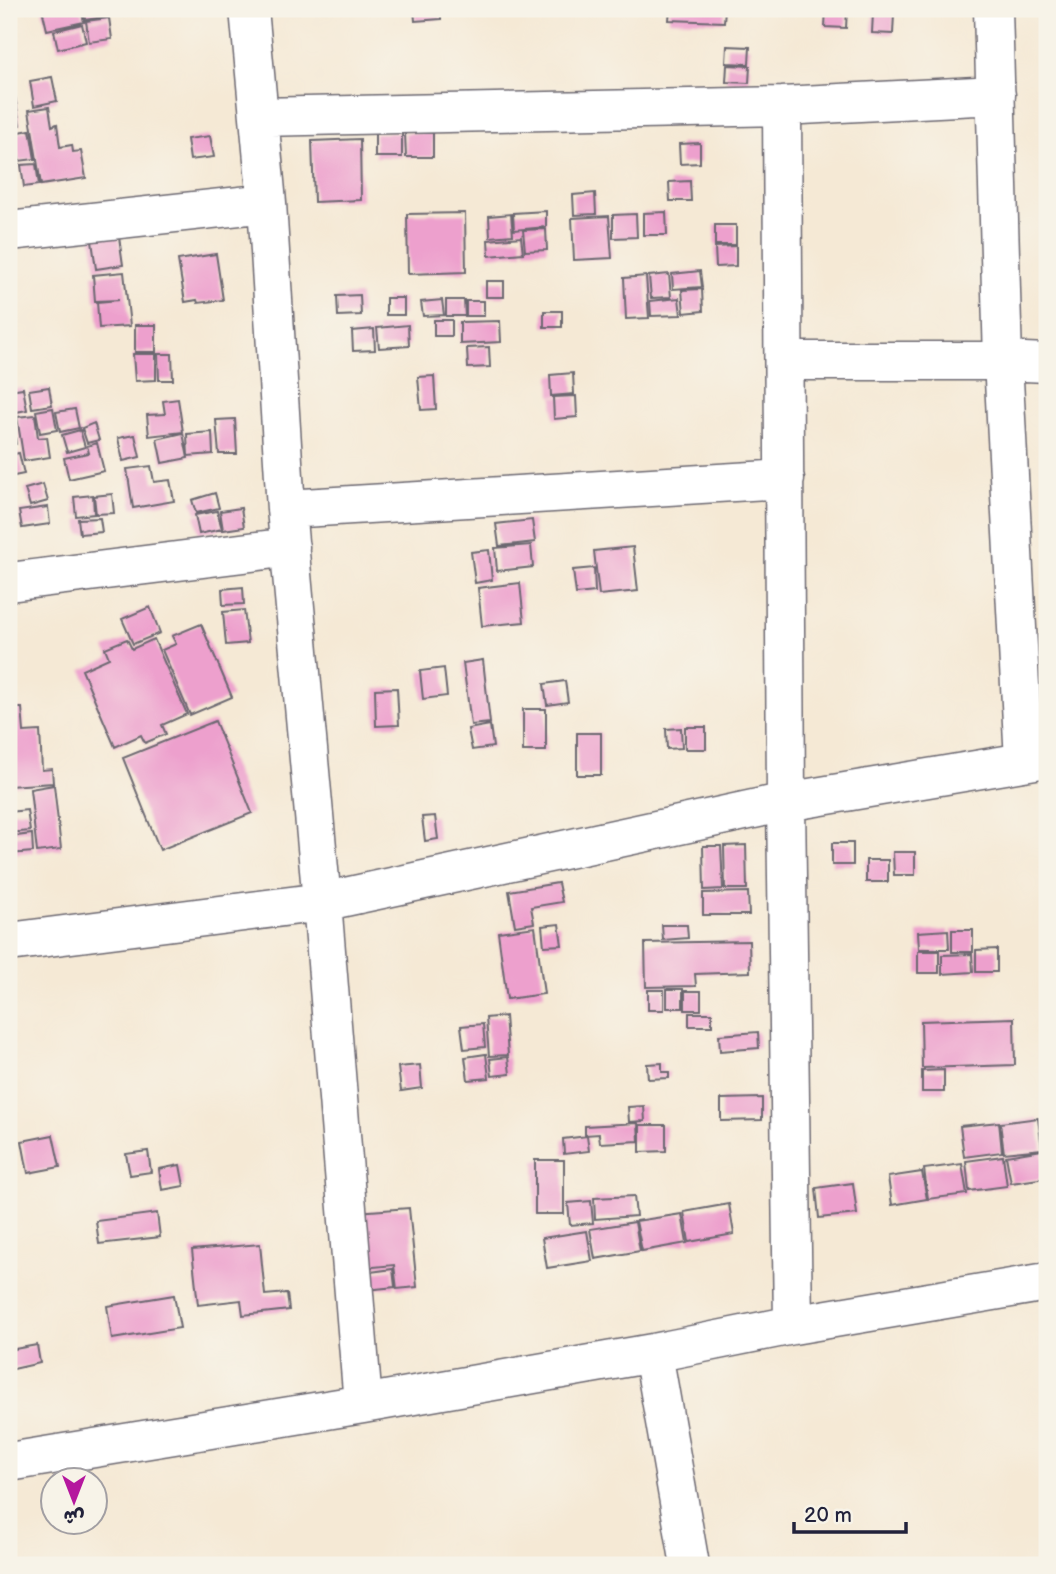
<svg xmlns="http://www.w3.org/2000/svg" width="1056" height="1574" font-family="'Balsamiq Sans','Playpen Sans Arabic',sans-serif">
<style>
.building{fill:#eda0cd}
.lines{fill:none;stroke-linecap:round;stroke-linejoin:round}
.minor-casing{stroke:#6c6871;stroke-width:41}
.minor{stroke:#fff;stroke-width:38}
</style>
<rect width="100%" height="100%" fill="#f7f3e8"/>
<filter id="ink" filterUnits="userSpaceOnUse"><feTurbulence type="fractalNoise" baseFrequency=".0143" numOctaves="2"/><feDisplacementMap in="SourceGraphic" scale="14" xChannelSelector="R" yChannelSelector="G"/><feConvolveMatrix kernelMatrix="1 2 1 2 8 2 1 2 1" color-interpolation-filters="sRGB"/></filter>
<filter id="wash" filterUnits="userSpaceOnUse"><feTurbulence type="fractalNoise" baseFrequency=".00686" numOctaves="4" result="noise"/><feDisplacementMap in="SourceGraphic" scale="28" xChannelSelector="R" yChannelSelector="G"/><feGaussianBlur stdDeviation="1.57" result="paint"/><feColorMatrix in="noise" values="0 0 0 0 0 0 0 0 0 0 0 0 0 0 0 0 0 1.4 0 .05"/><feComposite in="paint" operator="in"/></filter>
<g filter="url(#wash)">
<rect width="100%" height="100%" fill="#f5e9d5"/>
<g id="blocks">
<path class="building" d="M42,9h39l3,13 -37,8z
M84,9h23l2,7 -24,4z
M414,9h27v10l-26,2z
M670,9h55l-1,13 -55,-2z
M826,9h21l-1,19 -21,-1z
M873,13l21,1 -1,20 -21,-1z
M109,18l3,21 -23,3 -3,-21z
M82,24l4,18 -28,7 -4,-18z
M727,46l23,1 -1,17 -23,-1z
M727,65l23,1 -1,17 -23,-1z
M10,68l10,57 -11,2v-58z
M52,77l5,24 -23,5 -4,-25z
M49,107l3,19 5,-2 3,23 12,-2 1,7 8,-1 5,27 -45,7 -12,-75z
M30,130l5,29 -16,2 -5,-28z
M375,133h27v24h-27z
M405,133h28v24h-27z
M210,136l4,21 -24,3 -3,-21z
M360,139l1,61 -47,2 -2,-61z
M700,143v20l-20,1 -1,-20z
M36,164l3,21 -15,2 -3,-22z
M690,181l1,20h-21l-1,-19z
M595,193l1,21 -22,1 -1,-20z
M546,211v16l-32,3 -1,-17z
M666,212l1,23h-24v-22z
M465,213l1,59 -58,2 -1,-60z
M511,214l2,21 -23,2 -1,-21z
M636,214l1,23 -24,1v-23z
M609,216l3,42 -38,2 -2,-42z
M715,225h21v20h-21z
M546,229l1,21 -22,1 -2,-21z
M118,230l5,35 -27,4 -5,-35z
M521,237l2,16 -34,3 -1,-16z
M736,246v20l-20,1 -1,-20z
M216,254l7,46 -25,3 -1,-3 -12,2 -7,-42z
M700,271l2,16 -29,2 -1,-15z
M124,272l6,54 -31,2 -2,-26 22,-2 -24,1 -2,-26z
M669,274l2,23 -20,1 -2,-22z
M646,276l3,42 -23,1 -2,-41z
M486,281h18v16h-18z
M702,289l1,22 -19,2 -2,-23z
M360,295l1,20 -23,1 -1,-20z
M386,298h18v17h-18z
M679,298l2,17 -30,1 -1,-15z
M442,300l2,15 -21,1 -2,-14z
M446,300h18l1,16h-19z
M466,301h18v15h-18z
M544,311h18v16h-18z
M434,320h18v16h-18z
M500,321l1,21 -41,2v-22z
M135,325h21v27h-21z
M408,325l1,21 -30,2 -2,-20z
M374,329l1,21 -22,1 -1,-20z
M489,347l1,20 -22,1 -1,-20z
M133,354h23v26l-21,1z
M158,354h14l1,26h-14z
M573,373l1,21 -23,2 -1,-21z
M434,376l2,33 -15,1 -3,-33z
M49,387l3,18 -20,3 -3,-18z
M23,388l4,22 -16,3 -2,-23z
M576,396l1,21 -23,2 -1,-22z
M178,399l5,33 -34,4 -2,-21 18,-1 -2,-13z
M53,408l4,22 -17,3 -4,-22z
M75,409l4,19 -19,4 -4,-20z
M12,414l4,30 -7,1v-30z
M35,415l3,23 9,-1 3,20 -26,4 -7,-44z
M235,419l2,35h-18l-3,-34z
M94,423l5,17 -12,3 -5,-15z
M80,430l5,17 -18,5 -5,-17z
M212,432l1,22 -25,2 -1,-22z
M183,433l5,25 -26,5 -5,-24z
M135,435l5,22 -17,4 -5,-23z
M97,443l7,28 -35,8 -5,-21 25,-5 -2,-7z
M19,453l5,21 -15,3v-22z
M151,466l3,16 16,-2 4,21 -41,7 -6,-39z
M43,484l5,17 -18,5 -5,-17z
M215,493l4,15 -23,5 -4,-13z
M112,494l2,19 -18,1 -2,-18z
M93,495l1,19 -18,2 -2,-19z
M48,507l2,17 -28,4 -3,-17z
M241,508l3,19 -21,3 -3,-19z
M217,511l5,18 -23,5 -4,-19z
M100,518l2,14 -22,2 -2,-15z
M532,520l3,22 -36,4 -3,-22z
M531,545l2,22 -36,4 -2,-23z
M633,547l5,44 -39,4 -5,-44z
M489,550l3,30 -17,3 -4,-31z
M594,568l1,24 -19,2 -3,-24z
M520,583l4,39 -42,4 -4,-38z
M243,587l1,17 -21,1 -1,-16z
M150,607l10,26 -27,11 -11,-25z
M244,610l4,33 -22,2 -3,-33z
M201,624l31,73 -42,18 -28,-65 14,-6 -4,-8z
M127,639l5,10 22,-10 33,75 -25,11 4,9 -21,9 -4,-8 -26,12 -33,-77 27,-12 -4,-10z
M483,660l7,63 -19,2 -8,-62z
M444,668l3,28 -24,3 -3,-28z
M565,681l3,21 -21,3 -3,-21z
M397,688l2,37 -23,1 -1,-37z
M9,708h13l2,24 16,-1 2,39 10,-1 1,14 -44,3z
M523,709h23v42h-23z
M215,721l37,92 -92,37 -37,-92z
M490,725l3,22 -21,3 -4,-21z
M685,727h21v22h-21z
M681,728l1,20 -15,1 -1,-20z
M577,733h24v42h-24z
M54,785l7,64 -24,3 -7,-63z
M27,810l3,21 -21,2v-21z
M435,816l3,23 -13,2 -3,-24z
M32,834l1,18 -24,2v-17z
M832,843h21v22h-21z
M746,845l1,44h-22l-1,-43z
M703,846h18l2,43 -19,1z
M893,852h22v23h-21z
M866,860h22v22h-22z
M558,883l4,19 -31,5 3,16 -19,3 -6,-35z
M748,892l1,23h-46v-22z
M559,924l3,21 -18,1 -2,-20z
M662,925h25l1,13 -25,2z
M535,927l9,67 -37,5 -9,-67z
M948,930l1,19h-30l-1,-17z
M952,930h21v22h-21z
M749,941l1,31 -55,2 1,12 -50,1 -1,-44z
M997,949v23h-21v-22z
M918,951h21v22h-21z
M972,954l1,18 -31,2v-19z
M667,989h16v19h-16z
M648,990h16v20h-16z
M685,991h16v19h-16z
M689,1013h23v13h-23z
M505,1016l3,39 -19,1 -3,-38z
M1014,1018l1,47 -93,3 -1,-47z
M483,1024l2,23 -21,2 -3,-23z
M758,1032l1,16 -39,3 -1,-16z
M486,1054l3,24 -21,2 -3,-23z
M508,1057l2,17 -18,2 -2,-17z
M662,1063v9h7v6l-21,1 -1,-15z
M420,1065l2,23 -21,3 -3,-24z
M944,1070v22h-22v-21z
M762,1098v22l-41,1v-22z
M644,1106l1,15 -16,1 -1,-15z
M1038,1118l4,31 -38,4 -4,-30z
M999,1122l3,30 -38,5 -4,-31z
M638,1123l1,18 -39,2 -1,-9 -14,1v-9z
M640,1125h26v26l-26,1z
M53,1135l7,32 -32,6 -6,-32z
M587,1136l2,15 -25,3 -1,-15z
M1042,1150l4,28 -35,5 -5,-27z
M148,1151l3,21 -21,3 -4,-21z
M1003,1156l4,30 -38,5 -3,-30z
M535,1160h29v54h-29z
M962,1164l5,30 -39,5 -4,-30z
M180,1165l4,21 -22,4 -3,-21z
M922,1172l5,27 -35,6 -4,-28z
M853,1183l4,31 -38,4 -3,-30z
M634,1196l2,20 -41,3 -1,-21z
M591,1201l2,22 -23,2 -2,-22z
M729,1204l5,30 -45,8 -5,-30z
M409,1208l8,79 -20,2 -3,-24 -31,3 -6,-56z
M157,1213l3,24 -61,7 -3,-23z
M682,1214l5,29 -45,8 -6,-30z
M635,1222l5,29 -45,8 -5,-30z
M587,1231l5,30 -45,7 -5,-30z
M260,1244l5,51 22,-2 2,17 -46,5 -2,-15 -43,5 -6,-55z
M393,1269l2,18 -29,3 -3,-17z
M174,1295l6,33 -68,11 -5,-33z
M37,1345l3,18 -31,7v-20z"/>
</g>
</g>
<g filter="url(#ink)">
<use href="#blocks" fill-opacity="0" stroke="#6c6871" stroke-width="2"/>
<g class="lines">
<defs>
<path id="minor" d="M249,9l18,194 19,306 36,393 41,502
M993,9l10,352 21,400
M782,106l4,696 7,523
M259,117l523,-11 214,-11
M9,231l258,-28
M784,361h219l44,2
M286,509l499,-30
M9,582l281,-35
M9,942l313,-40 464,-100 261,-44
M653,1353l37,212
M9,1462l354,-58 290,-51 140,-28 254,-43"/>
</defs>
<use href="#minor" class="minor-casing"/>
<use href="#minor" class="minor"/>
</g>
</g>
<rect width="1056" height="1574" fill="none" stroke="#f7f3e8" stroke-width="35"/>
<g transform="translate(74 1501) rotate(180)"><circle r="33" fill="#f7f3e8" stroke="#a29fa3" stroke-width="2"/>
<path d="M0-5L12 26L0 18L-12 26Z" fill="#b5179e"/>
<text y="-10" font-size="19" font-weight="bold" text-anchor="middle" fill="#22223b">ش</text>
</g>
<path d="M794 1522v10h112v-10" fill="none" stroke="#22223b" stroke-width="3.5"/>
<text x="804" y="1522" font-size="21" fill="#22223b" stroke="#f7f3e8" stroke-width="5" paint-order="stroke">20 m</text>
</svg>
